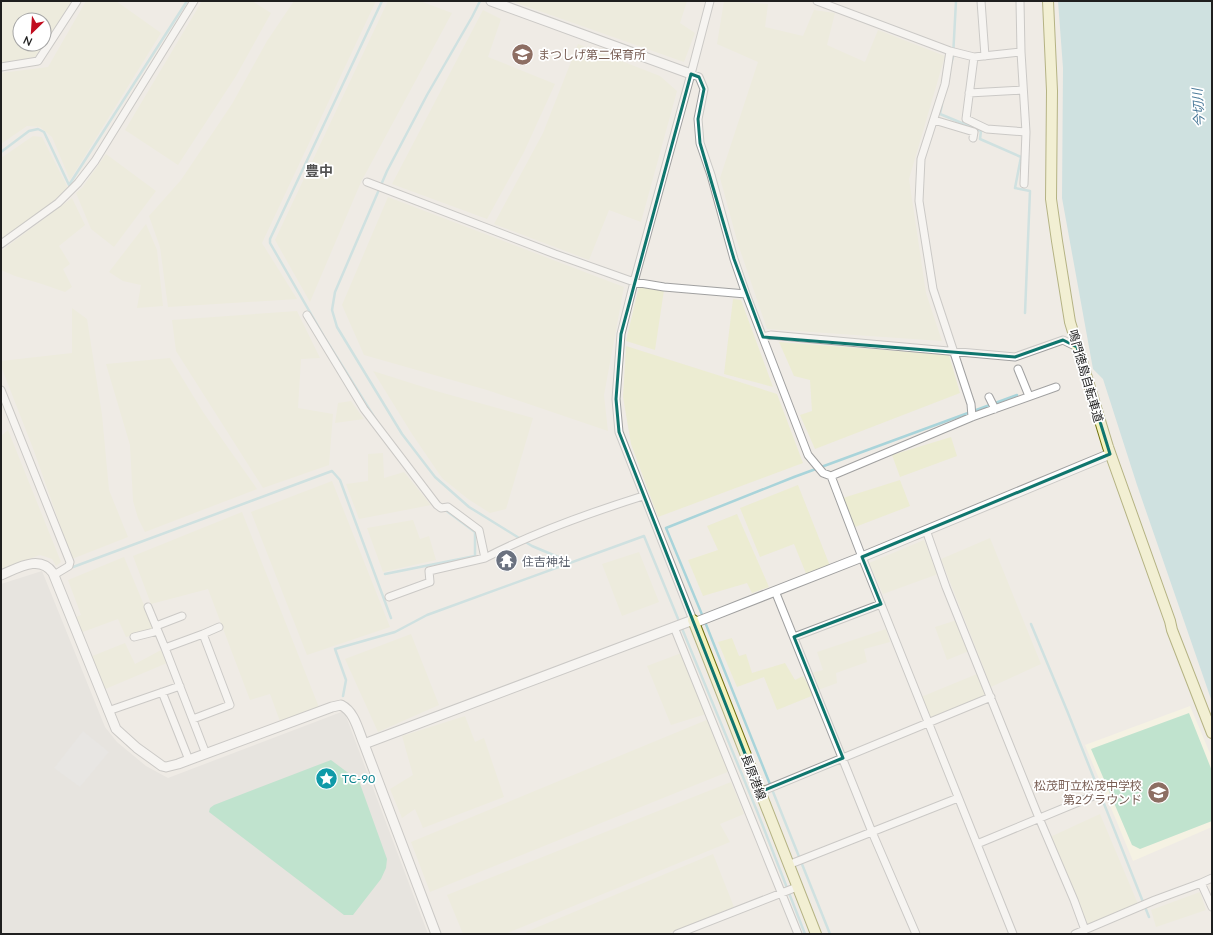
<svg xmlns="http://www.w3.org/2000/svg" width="1213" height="935" font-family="Lato,'Noto Sans JP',sans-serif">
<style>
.education{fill:#fdfae0}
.airport{fill:#dedbd7}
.farmland{fill:#ececd2;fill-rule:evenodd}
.pitch{fill:#88d9b2}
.parking{fill:#dfdfdf}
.water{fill:#a9d4da}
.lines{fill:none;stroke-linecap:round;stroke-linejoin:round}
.stream{stroke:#a9d4da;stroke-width:2.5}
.minor-casing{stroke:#a0a0a0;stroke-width:9}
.tertiary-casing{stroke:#a0a0a0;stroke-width:11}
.secondary-casing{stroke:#6f6f0c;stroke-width:12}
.minor{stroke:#fff;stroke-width:7}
.tertiary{stroke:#fff;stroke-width:9}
.secondary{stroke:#f5f3bd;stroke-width:10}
.marked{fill:none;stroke:#0f766e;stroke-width:3;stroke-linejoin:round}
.labels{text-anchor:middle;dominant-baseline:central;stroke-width:3.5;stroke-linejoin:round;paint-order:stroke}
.education-label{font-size:12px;fill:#785e54;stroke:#fff;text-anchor:start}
.street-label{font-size:12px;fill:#1f1f1f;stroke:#fff}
.worship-label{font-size:12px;fill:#5b616d;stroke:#fff;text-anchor:start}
.culture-label{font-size:12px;fill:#0d838f;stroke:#fff;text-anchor:start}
.water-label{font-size:13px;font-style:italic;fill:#4b7a99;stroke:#fff}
.quarter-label{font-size:14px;font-weight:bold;fill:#525252;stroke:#fff}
</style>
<rect width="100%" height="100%" fill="#efebe5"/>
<path class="education" d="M1190,706l22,52v69l-79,34 -48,-116z"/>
<path class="airport" d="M42,571l63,156 12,15 29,24 22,12 176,-67 84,223h-427v-350z"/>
<path class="farmland" d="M1,1h71l-37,56 -34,6zM20,20h24v24h-24z
M86,1h30l45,32 -91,147 -18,-43 -12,-10 -13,-1 -26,18v-71l47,-6z
M202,1h50l19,12 -35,63 -58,89 -53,-35z
M294,1h82l-114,242 35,56 -129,8 -8,-60 -11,-31 32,-36 51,-76 35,-63z
M388,1h32l32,12 -91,169 -51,120 -35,-62z
M511,1h176l-7,22 15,10 -11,29z
M724,1l44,3 -3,23 38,9 11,-26 21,3 -8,32 38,17 13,-32 67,26 -36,123 17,114 16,48 -175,-12 -29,-85 -18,-66 38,-116 -41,-18z
M483,10l18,9 -13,38 67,27 -31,68 -37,67 -95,-35z
M578,44l82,32 17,15 -36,131 -32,-12 -20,50 -95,-36 49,-91z
M33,136l9,1 26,51 -19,17 -48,34v-81z
M106,154l50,37 -42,56 -23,-18 -15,-36 6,-5z
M388,197l236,90 -20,108 4,36 -121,-41 -123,-35 -22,-50z
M72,198l13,27 -26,21 11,18 -7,5 9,18 -7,5 -23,-8 -27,-8 -14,-6v-19z
M146,224l11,26 6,56 -26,2 4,-23 -18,-4 -14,-9z
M639,286l25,4 -9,60 -29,-9z
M733,299l8,1 32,87 -49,-13z
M72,308l15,11 15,96 7,75 19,47 -56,22 -38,-108 -33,-85v-5l71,-8z
M297,311l23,47 -19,1 -3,49 35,6 -4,51 -66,23 -87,-137 -4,-31z
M779,342l170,13 11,38 -145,56 -15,-34 12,-4 -2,-31 -16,-4z
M626,346l151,48 26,69 -145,54 -27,-73 -8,-47z
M170,358l33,54 54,77 -112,43 -7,-14 -5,-17 -3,-56 -24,-81z
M373,371l63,20 97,27 -27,91 -16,4 -22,-14 -26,-21 -30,-44z
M351,401l13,18 -29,4 3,-20z
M8,430l53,132 -5,4 -4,-7 -12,-4 -39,14v-133z
M951,437l6,19 -57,21 -8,-22z
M383,453l1,25 20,-6 27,33 -72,14 -13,-35 22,-3v-27z
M900,480l10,26 -55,21 -12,-29z
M332,481l58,146 -83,28 -56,-143z
M798,485l32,81 -23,10 -13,-32 -34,13 -20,-49z
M242,512l78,198 -39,14 -11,-30 -20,6 -42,-111 -57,15 -18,-48z
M737,514l32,73 -17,6 -5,-10 -44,13 -15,-36 30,-10 -11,-24z
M413,520l7,19 9,-3 7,24 -53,12 -16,-44z
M990,538l51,126 -50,23 -50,-128z
M924,540l14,34 -55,20 -14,-31z
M639,552l20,50 -37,14 -20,-52z
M124,557l30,72 -28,8 -8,-18 -38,14 -4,-16 5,-2 -13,-35z
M957,620l12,31 -22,9 -12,-33z
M886,629l4,13 -26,7 3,13 -31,11 1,10 -19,7 -7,-17 12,-3 -6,-18z
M411,634l28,71 -61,27 -33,-73z
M732,638l7,18 7,-2 6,19 33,-10 10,17 8,-4 11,19 -37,15 -13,-33 -27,10 -19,-45z
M125,643l10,21 26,-14 6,13 -64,27 -13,-33z
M684,652l22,62 -35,11 -24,-59z
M977,674l11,23 -57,23 -10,-23z
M465,716l10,26 9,-4 20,59 -81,31 -8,-19 -13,9 -12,-29 23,-14 -11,-39z
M709,719l21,52 -300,121 -19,-50z
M731,782l13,32 -24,10 10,18 -225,92h-42l-16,-39z
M1100,814l38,90 -50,21 -38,-88z
M713,854l21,53 -67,27h-140l-1,-2z
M1200,892l6,18 -50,17 -5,-17z"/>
<path class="pitch" d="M1189,713l23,58v50l-72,28 -8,-4 -41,-96z
M331,760l28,21 28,78 -1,9 -5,11 -28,36h-9l-135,-103 1,-4 4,-3z"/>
<path class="parking" d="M83,731l26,21 -29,35 -26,-19z"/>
<path class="water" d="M1058,1h154v701l-75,-217 -34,-106 -10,-10 -31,-171 1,-130z"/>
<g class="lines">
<path class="stream" d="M480,1l-8,16 -45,78 -40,76 -52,121 -3,18 5,17 65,107 33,43 34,30 63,39 38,16
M951,64l2,-7 3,-56
M942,104l-2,10 41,17 -1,8 41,18 -6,31 15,3 -5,122
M1,152l28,-21 9,-2 6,3 25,53 118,-184
M376,420l-50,-80 -56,-97v-4l112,-238
M73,567l259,-96 8,9 51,138
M385,574l90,-18v-24l-31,-23
M703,617l-37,-89 128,-51 223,-82
M705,622l125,312
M1031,624l37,89 81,204
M343,696l3,-16 -11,-31 60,-17 32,-17 217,-79 113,275 48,123"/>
<defs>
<path id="minor" d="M817,1l133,50 24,6 47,-5 -1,-51
M981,1l4,55
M950,51l-5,33 -24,75 -2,42 14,88 38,115 1,13
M1021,52l5,80 -2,52
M974,57l-8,62 21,10 39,3
M1,67l37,-6 39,-60
M691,74l8,3 5,12 -6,30 2,24 11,32 23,84 12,35 62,161 15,18 8,3 31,81 151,377
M969,93l54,-3
M934,120l40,12 -1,6
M367,182l188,72 79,28 30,5 82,7
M1,244l57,-41 20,-20 17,-22 99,-160
M307,315l57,94 73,96 4,3 7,-1 31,23 6,28c50,-26 104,-45 158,-62
M763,337l8,-2 244,22 48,-17 14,7
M1018,369l11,27
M1,390l69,172 -1,4 -15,9
M989,397l6,12
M831,476l141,-59 84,-30
M926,530l20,57 93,231 35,82 11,30
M775,591l97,241 44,102
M389,597l41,-15 -1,-11 56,-13
M148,607l17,41
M693,620l-74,-188 -3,-33 5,-65 13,-52 57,-208 19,-73
M156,626l26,-10
M674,627l124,307
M203,634l16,-7
M134,637l24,-6
M794,637l87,-33
M162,692l27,68
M108,711l72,-25
M193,719l37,-14 -27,-71 -38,14 41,106
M760,792l231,-95
M977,844l121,-50
M788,865l170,-67
M1201,883l11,-5
M677,934l120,-47
M1075,934l80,-34 46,-17 11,24"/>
<path id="tertiary" d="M491,1l200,73
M1,575c17,-7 39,-21 52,-2l63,156 21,19 25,18 4,1 12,-3 154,-57 9,-2c14,7 17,25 23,39l72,190
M694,623l168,-66 248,-103
M364,744l329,-124"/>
<path id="secondary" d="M1048,1l4,90 -1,108 6,42 13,81 38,125 62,174 2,9 40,103
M693,620l123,314"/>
</defs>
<use href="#minor" class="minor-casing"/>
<use href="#tertiary" class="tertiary-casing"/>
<use href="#secondary" class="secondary-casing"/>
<use href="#minor" class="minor"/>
<use href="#tertiary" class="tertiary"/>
<use href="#secondary" class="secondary"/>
</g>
<path d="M0 0H1213V935H0ZM691,74l8,3 5,12 -6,30 2,24 34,116 29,78 252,20 48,-17 14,7 33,107 -248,103 19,47 -87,33 49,121 -83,34 -141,-360 -3,-33 5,-65z" fill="#efebe5" fill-opacity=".55" fill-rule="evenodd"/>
<path class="marked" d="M691,74l8,3 5,12 -6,30 2,24 34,116 29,78 252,20 48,-17 14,7 33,107 -248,103 19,47 -87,33 49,121 -83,34 -141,-360 -3,-33 5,-65z"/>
<defs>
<symbol id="school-disc" viewBox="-11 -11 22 22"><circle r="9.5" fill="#8d6e63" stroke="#fff"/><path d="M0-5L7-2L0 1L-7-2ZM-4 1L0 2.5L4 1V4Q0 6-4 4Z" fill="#fff"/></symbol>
<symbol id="temple-disc" viewBox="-11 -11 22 22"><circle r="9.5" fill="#6b7280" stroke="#fff"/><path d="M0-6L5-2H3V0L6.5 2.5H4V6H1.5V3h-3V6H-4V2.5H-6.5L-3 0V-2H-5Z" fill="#fff"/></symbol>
<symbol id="sight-disc" viewBox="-11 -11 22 22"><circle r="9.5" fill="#0f9aa8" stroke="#fff"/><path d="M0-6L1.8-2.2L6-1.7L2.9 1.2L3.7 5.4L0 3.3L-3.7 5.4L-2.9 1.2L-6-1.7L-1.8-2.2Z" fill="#fff"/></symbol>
</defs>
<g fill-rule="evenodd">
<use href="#school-disc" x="510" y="42" width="25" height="25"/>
<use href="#temple-disc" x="494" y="548" width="25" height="25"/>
<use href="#sight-disc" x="314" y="766" width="25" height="25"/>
<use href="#school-disc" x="1146" y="780" width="25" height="25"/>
</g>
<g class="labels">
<g class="education-label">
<text x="538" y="54">まつしげ第二保育所</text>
<text x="1142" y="785" text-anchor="end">松茂町立松茂中学校<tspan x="1142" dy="14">第2グラウンド</tspan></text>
</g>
<g class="street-label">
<text transform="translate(1086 376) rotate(74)">鳴門徳島自転車道</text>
<text transform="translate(754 777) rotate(69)">長原港線</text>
</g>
<g class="worship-label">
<text x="522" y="561">住吉神社</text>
</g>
<g class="culture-label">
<text x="342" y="778">TC-90</text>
</g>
<g class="water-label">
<text transform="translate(1198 108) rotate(-94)">今切川</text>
</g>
<g class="quarter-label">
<text x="319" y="170">豊中</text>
</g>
</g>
<rect width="1213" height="935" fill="none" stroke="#1f1f1f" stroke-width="4"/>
<g transform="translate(32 32) rotate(205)"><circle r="19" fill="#ffffff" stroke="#a5a5a5"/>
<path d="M0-3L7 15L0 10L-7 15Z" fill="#c10d1f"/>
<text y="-6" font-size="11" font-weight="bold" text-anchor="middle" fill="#1f1f1f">N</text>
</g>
</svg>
